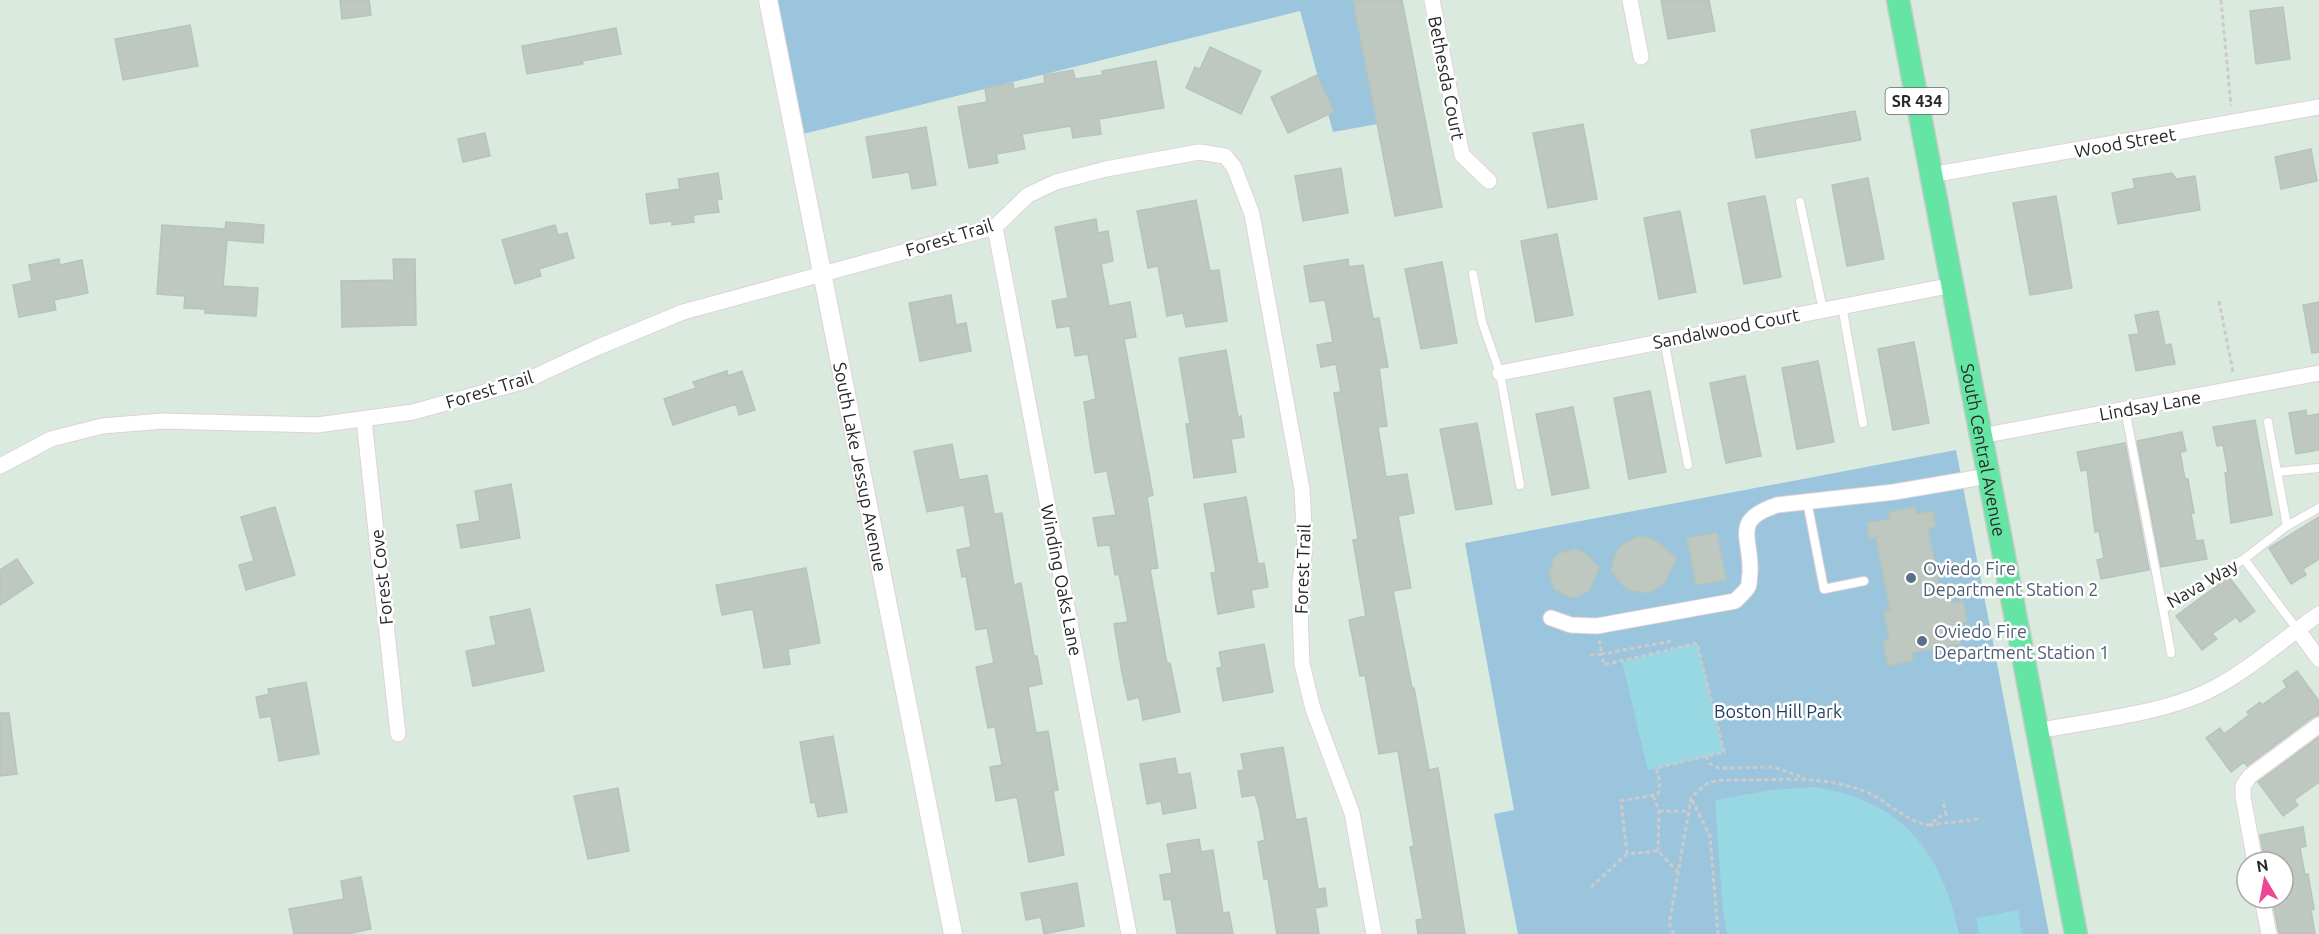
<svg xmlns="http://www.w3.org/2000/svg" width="2319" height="934" font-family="Ubuntu,sans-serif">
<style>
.green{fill:#9bc4dd}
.pitch{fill:#98d8e3}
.building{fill:#bec8c1;stroke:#b5c5bb;stroke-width:1.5}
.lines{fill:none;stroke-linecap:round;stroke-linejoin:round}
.service-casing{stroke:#e0d1d8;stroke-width:10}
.minor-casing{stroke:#e0d1d8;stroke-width:17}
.tertiary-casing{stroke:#e0d1d8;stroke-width:20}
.primary-casing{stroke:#cbcbcb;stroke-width:25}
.path{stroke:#cbcbcb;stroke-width:3;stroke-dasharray:4.5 3;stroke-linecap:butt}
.service{stroke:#fff;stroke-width:8}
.minor{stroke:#fff;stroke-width:15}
.tertiary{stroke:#fff;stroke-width:18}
.primary{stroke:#65e5a3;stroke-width:22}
.service-dot{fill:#5c6f8a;stroke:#fff;stroke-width:2}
.labels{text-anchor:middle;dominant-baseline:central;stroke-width:5;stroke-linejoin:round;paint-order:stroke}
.shield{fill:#fff;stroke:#686868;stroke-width:1.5}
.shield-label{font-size:16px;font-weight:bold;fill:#282828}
.street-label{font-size:18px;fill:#282828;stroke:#fff}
.service-label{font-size:18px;fill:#4e5e75;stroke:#fff;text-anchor:start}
.park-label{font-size:18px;fill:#1f3e5f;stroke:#fff}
</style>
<rect width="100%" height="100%" fill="#dbeadf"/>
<path class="green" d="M777,0h595l22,121 -61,11 -33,-121 -497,123z
M1956,450l93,484h-531l-24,-120 20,-4 -49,-267z"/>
<path class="pitch" d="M1697,643l27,109 -76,18 -26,-108z
M1812,787c88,12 130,63 147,147h-232l-4,-23 -8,-111 56,-10z
M2018,910l4,24h-43l-3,-16z"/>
<path class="building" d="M340,0h29l2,15 -29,4z
M1353,0h49l40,207 -47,9z
M1661,0h48l6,31 -47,8z
M2283,7l7,52 -34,5 -6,-53z
M190,25l8,41 -75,14 -8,-41z
M616,28l5,26 -39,7 1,3 -56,10 -5,-28z
M1210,47l51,24 -20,43 -55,-26 9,-21 5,2z
M1156,61l8,47 -65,11 2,15 -28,4 -2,-12 -49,8 3,15 -29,5 2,9 -29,5 -11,-61 29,-5 -2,-14 28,-5 1,6 31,-6 -1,-8 29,-5 2,9 28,-4 -1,-4z
M1317,75l17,37 -46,21 -17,-36z
M1855,111l6,29 -105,18 -5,-28z
M1583,124l14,75 -49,9 -15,-75z
M926,127l10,58 -24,4 -3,-17 -36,6 -7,-41z
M485,133l5,23 -27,6 -5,-23z
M2311,149l6,32 -36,8 -6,-32z
M1341,168l7,45 -45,8 -8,-45z
M718,173l4,26 -5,1 2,12 -26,3 1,7 -22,3v-4l-22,3 -4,-30 34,-5 -2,-10z
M2172,173l4,6 19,-3 5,34 -82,14 -6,-31 23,-5 -2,-9z
M1868,178l16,81 -37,7 -15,-81z
M1765,196l16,81 -37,7 -16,-81z
M2056,196l16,92 -42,7 -17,-92z
M1196,200l14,71 9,-1 8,51 -41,6 -3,-14 -16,3 -9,-50 -10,2 -11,-57z
M1680,211l16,81 -37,7 -15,-81z
M1096,219l2,14 10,-2 5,30 -12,3 8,42 21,-4 6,35 -12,2 29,156 -6,2 11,71 -8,1 17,95 3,-1 10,49 -37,8 -4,-23 -11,3 -6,-27 -8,-49 14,-2 -9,-48 -4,1 -5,-30 -12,1 -5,-28 23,-3 -9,-44 -12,2 -5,-29 -6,-42 12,-3 -8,-45 -13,2 -5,-30 -13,2 -5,-27 16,-3 -13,-71z
M226,222l38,3 -1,18 -36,-3 -4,46 35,2 -2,28 -51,-3v-4l-21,-1 1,-12 -28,-2 5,-69 63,4z
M555,225l3,10 9,-2 7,25 -35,11 2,7 -26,8 -13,-44z
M1557,234l16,81 -37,7 -15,-81z
M59,259l1,6 22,-5 6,33 -34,7 2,10 -37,7 -6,-32 19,-4 -3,-16z
M393,259h22l1,66 -74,2 -1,-46 53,-1z
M1348,259l1,8 14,-2 10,54 6,-1 9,49 -9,1 8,58 -9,1 8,50 21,-3 7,39 -16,3 13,72 -18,3 19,97h2l15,82 9,-2 27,166h-47l-2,-14 7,-1 -13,-72 4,-1 -16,-95 -19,3 -14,-79 -5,1 -11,-56 17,-4 -13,-76 5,-1 -24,-146 7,-1 -5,-28 -15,3 -4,-22 16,-3 -8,-42 -15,2 -6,-36z
M1442,262l15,81 -36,6 -16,-80z
M951,295l5,30 10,-2 5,28 -51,10 -11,-58z
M2319,302v50l-7,1 -9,-48z
M2158,311l7,34 6,-1 4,20 -39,7 -7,-36 10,-1 -4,-19z
M1914,342l15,81 -36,7 -15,-81z
M1226,350l12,67 3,-1 3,21 -13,2 5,33 -42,6 -8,-54h4l-11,-66z
M1818,361l16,81 -37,7 -15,-81z
M727,371l1,5 14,-5 13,39 -16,5 -3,-11 -63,21 -9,-26 32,-11 -3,-6z
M1745,376l16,80 -35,7 -16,-80z
M1650,391l16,81 -37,7 -15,-81z
M1573,407l16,81 -37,7 -16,-81z
M2306,410l1,6 12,-2v36l-23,4 -7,-41z
M2255,420l17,95 -41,8 -6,-50 3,-1 -5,-27 -6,1 -4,-19z
M1477,423l15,81 -36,6 -16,-81z
M2182,432l4,19 -6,1 5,27h3l6,34 -3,1 5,27 7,-1 4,19 -46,8 -24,-126z
M2125,443l24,127 -48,9 -4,-19 7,-2 -5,-27 -4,1 -8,-62 -6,1 -4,-19z
M952,444l7,36 28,-5 7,39 8,-1 12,72 7,-2 13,73h3l5,28 -14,3 8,46 12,-2 10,59 -5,1 11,64 -35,7 -12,-65 -21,4 -6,-34 12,-2 -7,-38 -7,1 -12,-61 18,-4 -7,-35 -11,2 -10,-54 -4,1 -5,-27 14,-3 -7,-42 -37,7 -13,-61z
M511,484l9,54 -59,10 -4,-23 23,-4 -5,-30z
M1246,497l12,67 6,-1 4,24 -17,3 3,17 -36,7 -7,-41 5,-1 -12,-68z
M275,507l20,68 -49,15 -7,-25 15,-4 -13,-44z
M1915,507l1,7 17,-3 3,16 -8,1 14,71 10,-2 1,6 10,-2 4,21 -11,2 4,20 -48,9 1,8 -25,5 -5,-25 6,-1 -5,-28 6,-2 -14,-73 -7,2 -2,-16 23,-4 -1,-7z
M2319,517v42l-16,10 3,6 -15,9 -22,-36z
M1717,533l9,47 -30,5 -9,-47z
M1637,537h10l9,4 21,18 -13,24 -8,6 -9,4 -18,-3 -7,-5 -11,-15 5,-18 6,-7z
M1576,549l13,7 10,12 -9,22 -13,7h-9l-14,-8 -5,-16 5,-15 6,-5z
M17,559l16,24 -33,22v-35z
M806,568l14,75 -32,6 2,15 -26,4 -11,-59 -31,6 -6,-30z
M2229,577l26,34 -15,11 -4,-5 -24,17 5,5 -15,11 -26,-34z
M530,609l14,62 -71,15 -7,-35 30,-6 -6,-28z
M1264,644l9,48 -50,9 -6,-33 5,-1 -3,-15z
M2297,671l22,30v14l-6,2 -66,49 -3,-4 -13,10 -25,-34 14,-10 4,6 25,-19 -2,-3 13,-10 2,3 25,-18 -4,-6z
M306,682l13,72 -40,7 -8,-45 -11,2 -4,-21 13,-3 -1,-5z
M0,713h9l8,61 -17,2z
M833,736l14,76 -29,5 -3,-15 -4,1 -11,-61z
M2319,737v45l-25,18 4,5 -15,11 -25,-34z
M1283,747l13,73 10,-2 12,71 7,-1 2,18 -12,2 4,26h-42l-9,-55h-4l-6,-37 7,-2 -6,-33 -4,-12 -13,2 -4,-26 6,-1 -3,-16z
M1175,758l3,17 12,-2 6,35 -33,6 -2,-13 -14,3 -7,-40z
M618,788l11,63 -41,8 -14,-63z
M2303,827l3,19 -6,2 5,27 3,-1 6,35 -3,1 4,24h-36l-7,-36h11v-36h-18l-5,-27z
M1199,839l2,13 12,-2 10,63 6,-1 4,22h-56l-6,-35 -7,1 -4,-25 12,-2 -5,-29z
M361,877l10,52 -24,5h-53l-5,-25 55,-10 -3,-18z
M1077,883l7,43 -40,8 -3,-17 -15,3 -5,-27z"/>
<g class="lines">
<defs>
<path id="service" d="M1800,202l23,108
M1473,274l9,48 18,51 20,112
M1842,306l21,117
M1664,340l24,125
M2125,409l38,200 81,-50 53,70
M2277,472l42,-4
M1807,501l17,88 40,-8
M2287,526l32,-18
M2244,559l43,-33 -19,-104
M2163,609l8,44"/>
<path id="minor" d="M1432,0l30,155 27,26
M1630,0l11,57
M1931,175l388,-68
M995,227l134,707
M1500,373l453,-88
M364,420l34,314
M1981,436l338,-63
M0,466l51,-27 51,-13 61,-5 154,4 96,-13 112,-31 71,-33 87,-36 312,-85 33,-32 28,-13 50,-13 93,-17 26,4 9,11 18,47 50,275 3,60 -5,32v29l2,54 11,45 39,104 22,121
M1551,618l20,7 26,1 138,-25c4,-4 10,-9 13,-14 2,-4 1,-10 2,-14 2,-36 -20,-52 27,-68l117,-13 94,-16
M2297,629l22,30
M2037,731c51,-10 123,-17 169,-39 39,-18 77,-53 113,-78
M2255,862l-12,-65v-11l7,-10 69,-51
M2262,898l7,36"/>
<g id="tertiary">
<path id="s1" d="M768,0l185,934"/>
</g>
<g id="primary">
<path id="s2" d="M1898,0l178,934"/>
</g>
</defs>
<use href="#service" class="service-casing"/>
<use href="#minor" class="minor-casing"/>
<use href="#tertiary" class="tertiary-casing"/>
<use href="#primary" class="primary-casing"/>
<path class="path" d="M2221,0l10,106
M2219,301l14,71
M1590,655l12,-1 -3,-14
M1706,756l4,8 9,4h14l40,-1 32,11
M1653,796l6,15 -1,40
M1692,800l18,36 8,98
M1659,811h30
M1929,825l49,-6
M1627,854l-6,-53 37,-7 2,-12 -4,-14 68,-16 -27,-109 -93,22 -2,-11 70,-13
M1591,887l36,-33 31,-3 20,21
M1674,934l-4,-8v-7l21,-121c5,-6 11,-12 18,-15 12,-4 28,-3 41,-3 40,-1 76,-3 114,11 23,9 40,30 65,34l10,-8 7,-2 -3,-15"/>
<use href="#service" class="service"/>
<use href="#minor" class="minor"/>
<use href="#tertiary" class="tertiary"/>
<use href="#primary" class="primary"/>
</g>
<g class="service-dot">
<circle cx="1911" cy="578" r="6"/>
<circle cx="1922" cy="641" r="6"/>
</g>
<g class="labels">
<rect class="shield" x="1885.5" y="88" width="63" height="26" rx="4.5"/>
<g class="shield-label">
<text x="1917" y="101">SR 434</text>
</g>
<g class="street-label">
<text transform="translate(1447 78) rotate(79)">Bethesda Court</text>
<text transform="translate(2125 142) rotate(-10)">Wood Street</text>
<text transform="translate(949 237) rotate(-17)">Forest Trail</text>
<text transform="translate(1726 328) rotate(-11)">Sandalwood Court</text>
<text transform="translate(489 389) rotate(-17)">Forest Trail</text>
<text transform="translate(2150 405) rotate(-10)">Lindsay Lane</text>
<text stroke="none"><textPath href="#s2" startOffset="458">South Central Avenue</textPath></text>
<text stroke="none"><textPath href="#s1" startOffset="476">South Lake Jessup Avenue</textPath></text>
<text transform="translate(1302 569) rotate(-88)">Forest Trail</text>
<text transform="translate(381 577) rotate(-96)">Forest Cove</text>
<text transform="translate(1062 580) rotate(79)">Winding Oaks Lane</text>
<text transform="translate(2202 583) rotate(-30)">Nava Way</text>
</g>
<g class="service-label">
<text x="1923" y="568">Oviedo Fire<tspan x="1923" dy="21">Department Station 2</tspan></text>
<text x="1934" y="631">Oviedo Fire<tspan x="1934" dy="21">Department Station 1</tspan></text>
</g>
<g class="park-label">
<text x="1778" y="711">Boston Hill Park</text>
</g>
</g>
<g transform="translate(2265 880) rotate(350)"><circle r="28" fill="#ffffff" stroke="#a9a9a9" stroke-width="1.5"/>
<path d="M0-4.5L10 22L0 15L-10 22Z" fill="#ec4694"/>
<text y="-9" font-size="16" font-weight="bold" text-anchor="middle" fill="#282828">N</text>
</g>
</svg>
